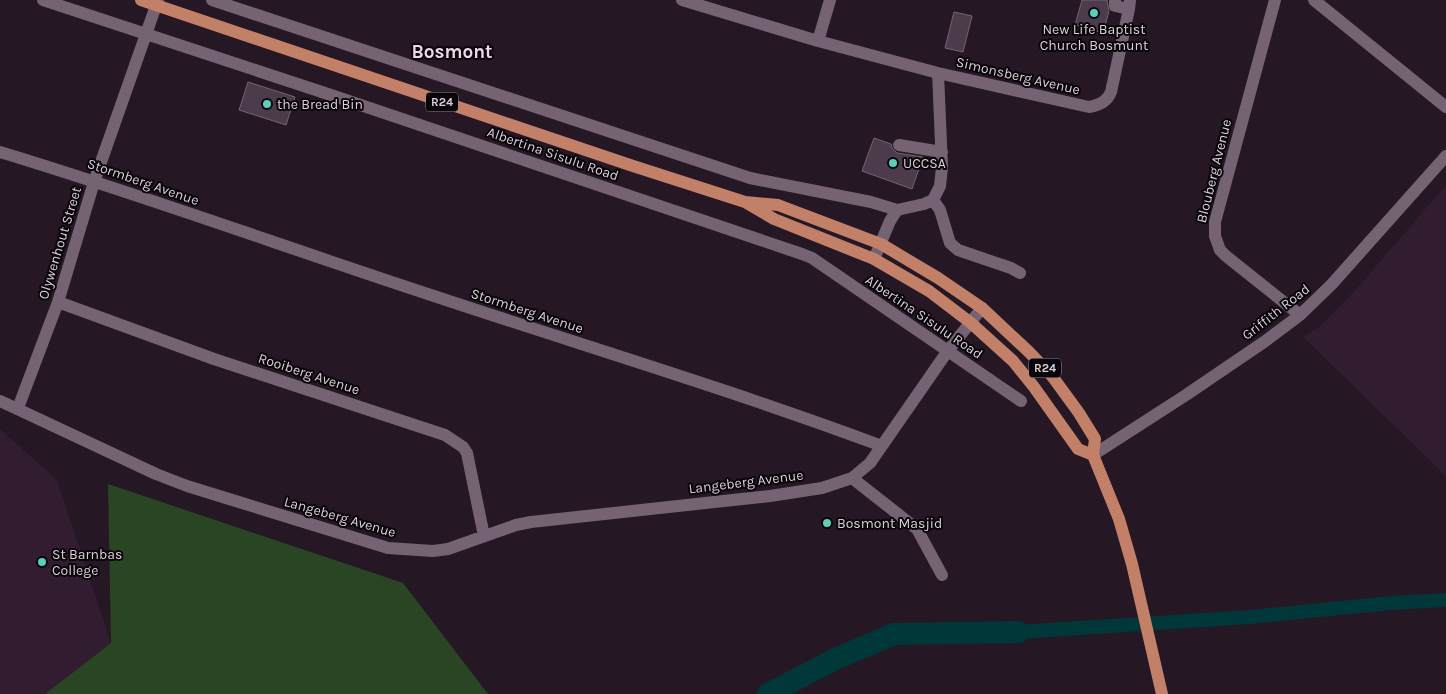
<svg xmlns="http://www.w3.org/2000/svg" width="1446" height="694" font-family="Karla,sans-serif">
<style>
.built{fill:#311d2f}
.green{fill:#294524}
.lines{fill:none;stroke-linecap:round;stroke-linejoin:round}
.canal{stroke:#003739;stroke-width:14}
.river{stroke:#003739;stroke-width:22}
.building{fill:#4c3b4a;stroke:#756373}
.minor{stroke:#756373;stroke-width:12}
.major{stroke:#c28069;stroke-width:12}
.poi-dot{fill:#5cceba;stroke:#0a050a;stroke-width:2}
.labels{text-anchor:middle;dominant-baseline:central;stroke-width:4;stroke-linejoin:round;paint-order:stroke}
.shield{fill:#0a050a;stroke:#9b929a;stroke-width:1}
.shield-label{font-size:12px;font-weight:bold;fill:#d9cfd8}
.poi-label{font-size:14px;fill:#d9cfd8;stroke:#0a050a;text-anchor:start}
.street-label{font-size:14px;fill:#d9cfd8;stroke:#0a050a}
.district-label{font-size:19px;font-weight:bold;fill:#edd8ea;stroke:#0a050a}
</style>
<rect width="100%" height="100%" fill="#251724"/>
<path class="built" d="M1446,185v291l-143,-139 16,-10 40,-41z
M0,429l57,51 54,163 -66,51h-45z"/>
<path class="green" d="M108,484l295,99 85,111h-443l66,-51z"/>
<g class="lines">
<path class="canal" d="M1018,632l232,-15 141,-14 55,-3"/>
<path class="river" d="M768,694l67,-35 59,-25 124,-2"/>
</g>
<path class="building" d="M1082,0h25l2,11 -6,22 -28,-8z
M954,12l18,4 -9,36 -18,-4z
M248,82l47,15 -9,28 -47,-15z
M874,138l17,6 1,4 5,5 26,4 -11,32 -50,-18z"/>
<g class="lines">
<path class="minor" d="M43,0l288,95 471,159 10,4 209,143
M212,0l538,178 121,24 26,8 27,-6 9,-4 7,-14 2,-19 -4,-94
M682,0l136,41 120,32 151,34c10,-2 18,-5 22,-15l18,-83 1,-9
M1115,0v6l14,3
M1275,0l-60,222v14l5,14 6,6 74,59
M1314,0l132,107
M818,41l12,-41
M899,145l43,7
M0,152c146,44 290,97 434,144 150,50 301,95 448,150
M933,200l7,10 10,33 8,7 53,18 9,5
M874,259l16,-38 7,-11
M58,302l156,57 231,76 18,12 4,6 17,83
M0,401l156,73 31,12 201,62 45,3 15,-2 68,-24 15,-3 239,-26 52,-8 30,-10 18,-15 77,-111 35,-44
M18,408l40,-106 36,-120 64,-182
M1093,455l93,-60 78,-53 36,-27 32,-31 114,-128
M852,478l65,51 25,46"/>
<path class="major" d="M141,0l492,166 112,36 33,3 103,39 57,34 44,30 47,44 23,24 27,37 16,26 -2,16 26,64 13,45 30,130
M745,202l29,17 100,40 55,32 42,32 42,38 21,26 44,62 15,6"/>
</g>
<g class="poi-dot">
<circle cx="1094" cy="13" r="5"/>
<circle cx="267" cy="104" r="5"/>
<circle cx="893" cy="163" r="5"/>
<circle cx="827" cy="523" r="5"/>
<circle cx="42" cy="562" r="5"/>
</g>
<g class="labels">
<g class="shield">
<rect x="426" y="92.5" width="32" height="19" rx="4"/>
<rect x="1029" y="358.5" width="32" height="19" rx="4"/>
</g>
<g class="shield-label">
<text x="442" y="102">R24</text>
<text x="1045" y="368">R24</text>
</g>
<g class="poi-label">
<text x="1094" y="29" text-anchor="middle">New Life Baptist<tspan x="1094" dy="16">Church Bosmunt</tspan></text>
<text x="277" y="104">the Bread Bin</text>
<text x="903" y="163">UCCSA</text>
<text x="837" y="523">Bosmont Masjid</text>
<text x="52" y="554">St Barnbas<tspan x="52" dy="16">College</tspan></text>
</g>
<g class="street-label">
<text transform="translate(1018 76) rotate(13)">Simonsberg Avenue</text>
<text transform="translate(553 154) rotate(19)">Albertina Sisulu Road</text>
<text transform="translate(1214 171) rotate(-76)">Blouberg Avenue</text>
<text transform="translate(143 182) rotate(19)">Stormberg Avenue</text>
<text transform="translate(60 243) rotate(-73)">Olywenhout Street</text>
<text transform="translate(527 311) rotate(18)">Stormberg Avenue</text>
<text transform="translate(1276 312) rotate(-38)">Griffith Road</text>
<text transform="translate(924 317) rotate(34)">Albertina Sisulu Road</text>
<text transform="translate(309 374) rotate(18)">Rooiberg Avenue</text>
<text transform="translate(746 482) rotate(-7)">Langeberg Avenue</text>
<text transform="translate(340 517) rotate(16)">Langeberg Avenue</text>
</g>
<g class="district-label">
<text x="452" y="52">Bosmont</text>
</g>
</g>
</svg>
